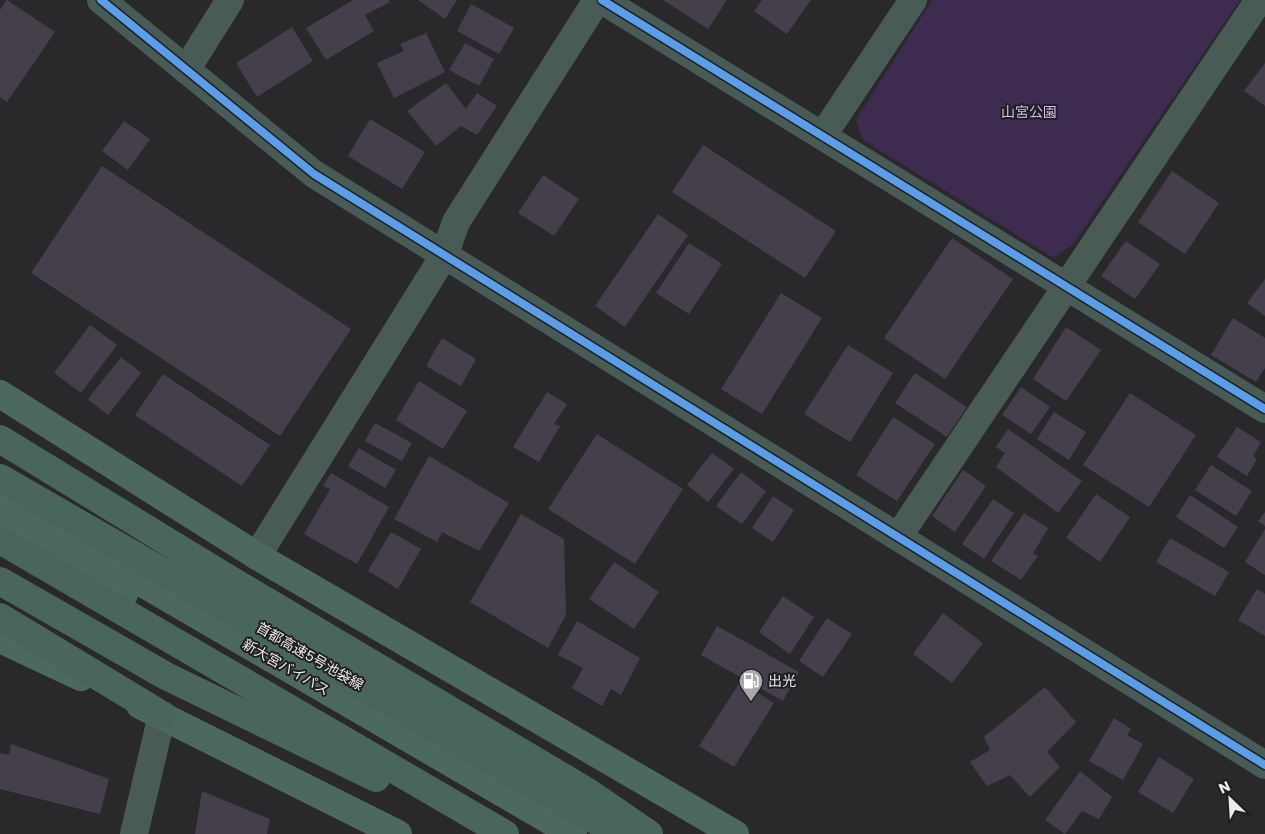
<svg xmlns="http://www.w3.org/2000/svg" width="1265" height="834" font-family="Poppins,'Noto Sans JP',sans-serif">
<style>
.green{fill:#3d2c50}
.building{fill:#453f4c}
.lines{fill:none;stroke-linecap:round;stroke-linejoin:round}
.minor{stroke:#485b54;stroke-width:28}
.tertiary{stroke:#485b54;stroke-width:28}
.trunk{stroke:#4c6961;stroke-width:28}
.motorway{stroke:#49665e;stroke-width:28}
.cycleway-casing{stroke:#1f1e21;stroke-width:11}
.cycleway{stroke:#5a9eea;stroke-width:8}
.labels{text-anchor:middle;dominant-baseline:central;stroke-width:4;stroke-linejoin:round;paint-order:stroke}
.park-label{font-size:14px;fill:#d5bdf4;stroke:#1f1e21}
.street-label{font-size:14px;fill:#ecebee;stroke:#1f1e21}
.poi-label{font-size:14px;fill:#ecebee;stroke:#1f1e21;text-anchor:start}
</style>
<rect width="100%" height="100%" fill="#29282a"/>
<path class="green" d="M932,0h308l-167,244 -19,14 -192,-119 -6,-19z"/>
<path class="building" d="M7,0l48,32 -48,70 -7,-5v-87z
M353,0h36l1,2 -25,13 9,16 -48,29 -20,-32z
M418,0h39l-12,19z
M663,0h64l-19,29z
M762,0h49l-24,34 -33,-23z
M471,4l43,24 -15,26 -42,-23z
M292,27l21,34 -56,36 -21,-34z
M426,33l19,39 -51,26 -17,-35 27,-12 -4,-7z
M465,43l29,16 -15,27 -30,-16z
M1265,63v43l-21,-15z
M446,83l20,26 11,-16 20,13 -20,29 -16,-9 -25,20 -29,-35z
M370,119l55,33 -23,37 -54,-33z
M124,121l26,18 -22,31 -26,-19z
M703,145l133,86 -31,47 -133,-86z
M102,166l249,163 -71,107 -249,-163z
M1172,171l47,32 -34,51 -47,-32z
M543,175l36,24 -25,37 -36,-23z
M658,214l30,21 -63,92 -30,-21z
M952,238l61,41 -68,100 -61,-41z
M1126,241l34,23 -25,35 -34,-23z
M689,243l33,21 -33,50 -33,-21z
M1265,279v37l-18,-13z
M781,293l41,25 -60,96 -41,-25z
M1233,318l32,20v30l-9,14 -45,-27z
M90,325l27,20 -36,48 -27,-20z
M1066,327l35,23 -35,51 -33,-22z
M442,338l34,21 -15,27 -35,-20z
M848,345l45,28 -43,69 -46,-28z
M121,357l20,16 -33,42 -20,-16z
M915,373l52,34 -20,30 -52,-34z
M163,374l107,71 -28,41 -107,-71z
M419,381l48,30 -24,38 -47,-29z
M1021,387l29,20 -19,27 -29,-19z
M547,392l20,12 -13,20 6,2 -21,36 -26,-15z
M1130,393l66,42 -47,72 -66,-42z
M1054,412l32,20 -17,28 -32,-21z
M893,417l42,27 -38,57 -41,-26z
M375,423l37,20 -10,18 -37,-20z
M1237,427l24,15 -8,14 4,3 -10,17 -30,-19z
M1008,429l74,52 -24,32 -62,-46 9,-14 -9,-6z
M597,434l86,55 -48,75 -87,-55z
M359,448l37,22 -11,18 -37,-22z
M712,453l22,16 -26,33 -21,-17z
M429,456l80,47 -30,48 -37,-19 -5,10 -43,-23z
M1211,465l41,26 -16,25 -41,-26z
M963,470l23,16 -31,46 -23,-16z
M741,472l25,19 -24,33 -26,-18z
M331,473l58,34 -32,57 -53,-30 26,-45 -7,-3z
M1096,494l34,23 -30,45 -34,-24z
M1190,495l48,32 -14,21 -48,-31z
M773,496l21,14 -21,32 -21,-14z
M993,499l21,14 -30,46 -22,-15z
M1265,512v14l-7,-5z
M1024,513l24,15 -15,26 5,2 -17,24 -30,-19z
M521,514l43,25 2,76 -18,33 -78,-46z
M1265,529v46l-20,-13z
M391,532l30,17 -23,40 -30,-18z
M1170,538l59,34 -14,24 -59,-34z
M614,562l45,30 -25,37 -45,-30z
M1257,589l8,5v42l-27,-16z
M783,596l31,21 -24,37 -31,-22z
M943,613l40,30 -31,40 -39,-29z
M827,618l25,16 -29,43 -24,-16z
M577,621l63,37 -19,37 -10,-6 -9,17 -30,-18 11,-20 -25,-13z
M717,626l82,46 -16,29 -82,-46z
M740,682l34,21 -40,64 -35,-21z
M1045,687l31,35 -29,30 13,15 -30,30 -20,-22 -23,11 -17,-24 20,-12 -6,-13z
M1114,718l17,11 -4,6 16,9 -20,36 -34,-19z
M11,744l98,35 -9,35 -100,-25v-36l9,2z
M1159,757l35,22 -21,34 -35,-21z
M1080,771l32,26 -13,22 -17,-8 -17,23 -20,-14z
M202,791l68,28 -3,15h-72z"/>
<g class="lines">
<path class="minor" d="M602,0l663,409
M186,70l44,-70
M823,135l90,-135
M898,537l361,-537
M134,834l28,-119"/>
<path class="tertiary" d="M101,0l213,174 951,591
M257,556l188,-302 11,-32 141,-222"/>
<path class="trunk" d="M0,394l257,162 478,278
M0,500l573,334
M0,523l124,71
M0,639l81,38
M140,705l258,129"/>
<path class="motorway" d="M0,439l214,131 374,222 61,42
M0,478l619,356
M0,540l505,294
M0,581l166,95 210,102
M0,617l162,98"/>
<defs>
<path id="cycleway" d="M101,0l213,174 951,591
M602,0l663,409"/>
</defs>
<use href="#cycleway" class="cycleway-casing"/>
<use href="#cycleway" class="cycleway"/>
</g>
<defs>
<symbol id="fuel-pin" viewBox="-11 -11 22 30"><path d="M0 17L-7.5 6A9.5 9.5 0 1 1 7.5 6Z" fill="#a8a7a9" stroke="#1f1e21"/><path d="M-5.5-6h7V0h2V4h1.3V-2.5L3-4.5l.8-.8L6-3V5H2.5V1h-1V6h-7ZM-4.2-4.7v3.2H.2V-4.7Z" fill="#fff"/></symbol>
</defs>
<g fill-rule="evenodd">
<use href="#fuel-pin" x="737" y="667" width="28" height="38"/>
</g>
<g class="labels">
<g class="park-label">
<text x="1029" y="112">山宮公園</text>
</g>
<g class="street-label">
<text transform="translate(310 656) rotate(30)">首都高速5号池袋線</text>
<text transform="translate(286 667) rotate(30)">新大宮バイパス</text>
</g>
<g class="poi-label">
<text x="768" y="681">出光</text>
</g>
</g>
<g transform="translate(1230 799) rotate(335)" stroke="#1f1e21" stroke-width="4" paint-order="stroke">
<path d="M0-4L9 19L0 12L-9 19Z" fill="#ecebee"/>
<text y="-8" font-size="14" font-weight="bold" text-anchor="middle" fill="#ecebee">N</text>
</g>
</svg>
